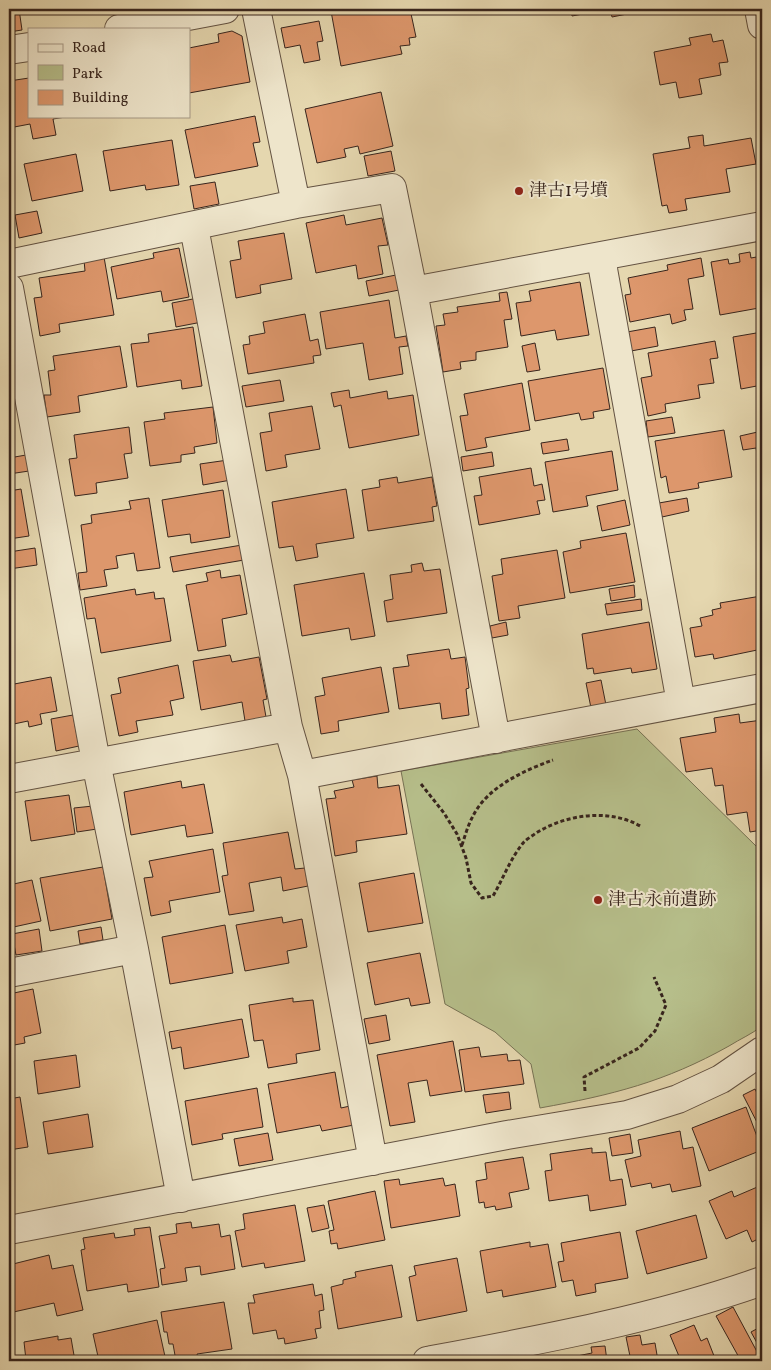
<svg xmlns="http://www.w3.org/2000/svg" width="771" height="1370" font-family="Vollkorn,'Noto Serif JP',serif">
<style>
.green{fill:#b6be8a;stroke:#777254}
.building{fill:#dd976c;stroke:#38251d}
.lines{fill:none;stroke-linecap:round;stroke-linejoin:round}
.street-casing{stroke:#635242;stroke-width:30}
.path{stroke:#38251d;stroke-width:3;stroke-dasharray:4 2.5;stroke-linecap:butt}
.street{stroke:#eee5cb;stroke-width:28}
.poi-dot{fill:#8f2418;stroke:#eee5cb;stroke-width:2}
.labels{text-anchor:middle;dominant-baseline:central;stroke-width:4;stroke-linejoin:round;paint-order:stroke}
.poi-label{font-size:18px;fill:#38251d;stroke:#eee5cb;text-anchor:start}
</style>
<rect width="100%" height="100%" fill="#e5d7af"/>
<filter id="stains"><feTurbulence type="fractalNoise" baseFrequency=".004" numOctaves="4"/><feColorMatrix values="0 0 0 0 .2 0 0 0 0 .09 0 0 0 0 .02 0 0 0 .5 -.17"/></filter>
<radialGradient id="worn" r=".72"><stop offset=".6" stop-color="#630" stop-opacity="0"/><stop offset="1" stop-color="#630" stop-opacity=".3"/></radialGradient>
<path class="green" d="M637,729l119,117 6,-1v181c-10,8 -22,13 -33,20 -64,36 -117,49 -189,62l-9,-44 -36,-32 -50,-28 -44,-233z"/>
<path class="building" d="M9,9h10l3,21 -13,2z
M345,9h14v2l51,-2 6,28 -7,1 1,7 -10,1 2,8 -61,12 -10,-55z
M571,9h76v1l-35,7 -2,-8 -38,7z
M319,21l4,20 -6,1 3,18 -16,3 -4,-18 -15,3 -4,-20z
M232,31l10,5 8,46 -61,11v-45l30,-6 -1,-8z
M711,34l2,8 10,-2 5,22 -9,1 2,12 -22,4 3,15 -23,4 -3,-16 -16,3 -6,-33 37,-7 -2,-7z
M29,78v38h43l-19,3 3,16 -23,4 -3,-15 -21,4v-47z
M381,92l12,54 -33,8 -2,-8 -14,3 2,8 -29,6 -12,-54z
M255,116l5,26 -7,1 5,23 -63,12 -10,-48z
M703,135l1,11 47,-8 5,26 -30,5 4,23 -45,7 2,11 -18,3 -2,-8 -5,1 -9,-52 37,-6 -2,-11z
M172,140l7,45 -33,5 -1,-5 -35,6 -7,-40z
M391,151l4,20 -27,5 -4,-20z
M76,154l7,37 -51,10 -8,-37z
M215,182l4,22 -25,5 -4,-23z
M9,203l4,27 -4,1z
M37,211l5,22 -23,5 -4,-23z
M344,215l2,10 36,-7 6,27 -10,1 5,28 -25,5 -2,-14 -40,8 -10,-50z
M284,233l8,46 -32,6 1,8 -25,5 -6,-37 11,-2 -3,-18z
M179,248l10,49 -26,5 -2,-11 -44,8 -6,-32 43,-9 -1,-5z
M750,252l1,6 11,-2v44l-4,1 1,7 -39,7 -9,-53 17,-3 1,5 11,-2 -1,-8z
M104,257l10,58 -55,9 1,8 -20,4 -6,-38 8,-1 -3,-19 46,-7 -1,-11z
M701,258l3,18 -16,3 5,30 -9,1 2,10 -14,4 -2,-10 -40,8 -5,-27 6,-1 -3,-16 40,-8 -1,-5z
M396,275l3,15 -30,6 -3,-15z
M580,282l9,53 -32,5 -2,-10 -34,6 -5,-33 15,-2 -2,-10z
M507,292l5,27 -8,1 4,27 -32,5v8l-16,2 1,7 -18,3 -7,-46 9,-1 -2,-11 15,-2 -1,-5 43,-6 -1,-8z
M198,298l4,24 -26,5 -4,-24z
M389,300l6,38 11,-2 2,10 -9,1 4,27 -34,6 -6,-37 -37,6 -6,-37z
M305,314l5,27 8,-2 3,16 -8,1 1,7 -66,11 -5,-29 7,-1 -1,-8 16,-3 -2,-11z
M193,327l9,59 -20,3 -1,-9 -44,7 -6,-43 18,-2 -1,-8z
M655,327l3,19 -27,5 -4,-19z
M762,332v53l-21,4 -8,-52z
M715,341l3,17 -8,1 4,24 -16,2 2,13 -35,6 1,8 -18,4 -7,-38 11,-2 -4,-23z
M535,343l5,27 -13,2 -5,-26z
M120,346l7,41 -49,9 2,16 -33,5 -3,-22h7l-3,-24 7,-1 -2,-14z
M603,368l7,41 -17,3 1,6 -13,2 -2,-7 -44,8 -7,-40z
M280,380l4,21 -38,6 -4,-21z
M522,383l8,47 -45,8 2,9 -21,4 -6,-35 8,-1 -4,-21z
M349,390l1,8 37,-7 1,8 25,-4 6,40 -70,13 -8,-43 -7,2 -3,-14z
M312,406l8,43 -35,6 2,12 -21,4 -6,-38 12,-2 -3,-18z
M213,407l4,36 -23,4 1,6 -14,2v7l-31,4 -6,-44 21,-3 -1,-6z
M672,417l3,16 -27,4 -2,-16z
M129,427l3,26 -8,1 4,24 -32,5 1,10 -22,3 -6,-37 8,-1 -3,-23z
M724,430l8,47 -34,6 1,5 -30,5 -3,-17 -5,2 -6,-37z
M762,431v44h-1l-5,-27 -13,2 -3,-14z
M567,439l2,11 -26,4 -2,-11z
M612,451l6,39 -32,6 2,10 -35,6 -8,-50z
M492,452l2,14 -31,5 -2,-14z
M26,455l3,16 -20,3v-16z
M228,460l3,20 -28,5 -3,-21z
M531,468l3,18 8,-2 3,16 -8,1 3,13 -61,11 -5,-29 8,-1 -3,-18z
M397,477l1,6 34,-6 5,29 -5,1 2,14 -66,10 -6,-41 18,-3 -1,-7z
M21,489l8,47 -20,3v-48z
M346,489l8,49 -38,6 2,13 -22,4 -3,-15 -14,2 -7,-46z
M223,490l7,47 -39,6 -1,-9 -22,3 -6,-37z
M149,498l11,70 -23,3 -3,-18 -18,3 2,12 -14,2 3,16 -27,4 -2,-17 9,-1 -6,-47 11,-2 -1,-8 40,-6 -2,-8z
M687,498l2,13 -27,6 -3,-14z
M625,500l5,25 -28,6 -5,-25z
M762,523v23l-4,-22z
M626,533l9,49 -65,11 -7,-41 18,-4 -1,-7z
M242,545l2,15 -71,12 -3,-15z
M35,548l2,17 -28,4v-17z
M557,550l8,48 -47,8 2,12 -21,3 -7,-45 11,-2 -2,-15z
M422,563l2,8 16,-2 7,44 -60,9 -3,-21 9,-2 -3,-24 22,-3 -1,-7z
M220,570l1,8 19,-3 7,39 -25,5 4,27 -28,5 -12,-66 22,-4 -2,-8z
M364,573l11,63 -24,4 -2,-12 -47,8 -8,-51z
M634,585l1,12 -24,4 -2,-12z
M135,589l1,6 18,-3 1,7 9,-1 7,43 -70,12 -6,-35 -8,1 -3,-21z
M761,596l1,53 -48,10 -1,-5 -18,3 -5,-29 12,-2 -2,-8 13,-3 -1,-5 9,-2 -1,-5z
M641,599l1,11 -35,5 -2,-11z
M506,622l2,13 -16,3 -2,-12z
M649,622l8,47 -25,4 -1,-5 -37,6 -1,-6 -6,1 -5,-35z
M449,649l2,10 14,-2 4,31 -3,1 3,26 -27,4 -2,-16 -41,6 -6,-41 16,-2 -2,-11z
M230,655l2,7 27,-5 8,42 -4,1 3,17 -21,4 -3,-19 -41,8 -8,-49z
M178,665l6,33 -14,3 3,14 -37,6 2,11 -19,4 -8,-41 10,-2 -3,-15z
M381,667l8,45 -51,9 1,10 -18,3 -6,-37 10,-2 -3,-17z
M51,677l6,34 -17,3 2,10 -13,3 -1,-6 -19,4v-40z
M601,680l5,25 -15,3 -5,-25z
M739,714l1,9 22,-3v110l-12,2 -3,-20 -20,3 -4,-30 -8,1 -3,-18 -26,4 -6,-34 36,-6 -2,-14z
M73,715l6,31 -23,5 -5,-32z
M377,776l1,12 21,-3 8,49 -51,7 1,11 -22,4 -9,-57 10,-1 -2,-7 20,-4 -2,-7z
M181,781l1,7 22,-4 9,49 -26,4 -2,-12 -54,10 -7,-43z
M69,795l6,39 -44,7 -6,-40z
M93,806l4,23 -20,3 -3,-24z
M288,832l7,37 10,-1 3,18 -25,5 -2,-14 -32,6 5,28 -25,4 -7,-39 6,-1 -5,-32z
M213,849l7,43 -51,9 2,11 -20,4 -7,-38 9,-1 -4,-16z
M103,867l9,52 -62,12 -10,-53z
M414,873l9,50 -55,9 -9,-49z
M32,880l9,41 -32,7v-43z
M282,917l1,6 19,-4 5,28 -20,4 2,12 -44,8 -9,-46z
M225,925l8,48 -63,11 -8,-47z
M101,927l2,13 -23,4 -2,-13z
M39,929l3,22 -26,4 -4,-21z
M420,953l10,50 -19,3 -2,-8 -34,7 -8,-42z
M33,989l8,44 -17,4 1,6 -16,3v-52z
M293,998v4l20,-2 7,50 -24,4 1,9 -29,5 -5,-28 -9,1 -5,-36z
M386,1015l4,25 -21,4 -5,-25z
M242,1019l7,38 -65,12 -3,-22 -9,2 -3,-17z
M453,1041l9,50 -32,5 -3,-16 -19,3 7,39 -25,4 -13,-71z
M479,1047l2,10 26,-3 1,7 12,-1 4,24 -59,8 -6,-42z
M76,1055l4,32 -42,7 -4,-33z
M335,1072l6,36 9,-2 4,19 -32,6 -2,-6 -43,8 -9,-49z
M257,1088l6,39 -41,7 1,5 -31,6 -7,-44z
M755,1089l7,14v29l-19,-37z
M509,1092l2,17 -25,4 -3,-18z
M20,1097l8,50 -19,3v-51z
M746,1107l16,43 -53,21 -17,-43z
M88,1114l5,33 -45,7 -5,-32z
M680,1131l3,18 10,-2 8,39 -29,6 -2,-8 -18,4 -1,-5 -20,4 -6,-27 16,-4 -3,-16z
M268,1133l5,27 -34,6 -5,-27z
M630,1134l3,19 -21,3 -3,-18z
M592,1148v5l14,-1 4,29 12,-2 4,26 -36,6 -2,-16 -39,6 -4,-30 7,-1 -2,-16z
M523,1157l6,32 -20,4 3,14 -16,3 -1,-4 -10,2 -1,-6 -5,1 -3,-22 11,-2 -2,-16z
M443,1178l2,8 10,-2 5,32 -69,12 -7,-47 15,-2 1,6z
M762,1185v52l-10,5 -5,-12 -21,9 -17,-38 23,-10 2,6z
M375,1191l10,49 -47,9 -1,-6 -6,1 -2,-13 5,-1 -6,-29z
M295,1205l10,56 -40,7 -1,-5 -22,4 -7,-36 10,-2 -2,-15z
M324,1205l5,23 -17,4 -5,-24z
M696,1215l11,43 -60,16 -11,-43z
M191,1222l1,6 27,-4 2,13 9,-2 5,34 -34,6 -1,-9 -15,2 2,13 -25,4 -2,-16 5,-1 -6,-32 18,-3 -1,-9z
M150,1227l9,60 -31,5 -1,-8 -40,7 -6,-41 4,-1 -2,-11 31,-5 1,5 20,-3 -1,-6z
M620,1232l8,46 -33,6 1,8 -20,4 -3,-16 -11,2 -4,-20 6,-1 -3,-18z
M530,1242v5l18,-3 8,43 -53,10 -1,-7 -15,3 -7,-42z
M49,1255l3,14 21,-4 10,45 -26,6 -3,-13 -45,10v-48z
M457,1258l10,53 -50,10 -8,-44 7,-2 -2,-9z
M392,1265l10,52 -64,12 -7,-42 12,-3v-4l13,-3 -1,-5z
M313,1284l2,12 7,-2 2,16 -5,1 2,17 -6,1 2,9 -32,6 -1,-6 -6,1 -2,-9 -23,4 -5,-31h7l-2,-8z
M224,1302l8,47 -35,5 2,7h-23l-3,-17h-4l-2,-12h-3l-3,-20z
M733,1307l29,54h-21l-25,-45z
M157,1320l9,41h-67l-6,-27z
M694,1325l7,16 6,-3 9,23h-35l-11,-26z
M762,1326v26l-11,-20z
M640,1335l2,10 13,-2 3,18h-27l-5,-24z
M58,1336v4l13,-2 4,23h-54l5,-1 -2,-18z
M605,1346l2,15h-29l-1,-5 15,-3 -1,-6z"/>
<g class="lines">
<defs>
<path id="street" d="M256,9l40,195
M759,9l3,16
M119,29l106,-20
M9,50l20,-3
M194,227l94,500 14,48 71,386
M601,258l80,445
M9,264l287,-60 96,-16 21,103 83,448
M9,288l87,474 38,187 47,249
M413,291l349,-65
M302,775l460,-87
M9,779l279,-52
M9,973l125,-24
M9,1230l498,-95 120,-20 51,-16 43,-20 41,-28
M427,1361c113,-21 227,-42 335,-80"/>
</defs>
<use href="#street" class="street-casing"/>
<path class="path" d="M421,784l23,29 13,21 9,24 5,25 11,15 11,-2c10,-17 18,-39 31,-54 3,-3 8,-6 12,-9 31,-19 74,-25 106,-6
M462,845c3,-9 6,-20 11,-29 14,-29 52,-46 80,-56
M585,1091l-1,-14 55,-29 16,-17 11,-26 -12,-28"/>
<use href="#street" class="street"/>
</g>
<g class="poi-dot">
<circle cx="519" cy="191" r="5"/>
<circle cx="598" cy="900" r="5"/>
</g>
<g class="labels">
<g class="poi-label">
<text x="529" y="191">津古1号墳</text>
<text x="608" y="900">津古永前遺跡</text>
</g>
</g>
<rect width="771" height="1370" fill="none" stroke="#e5d7af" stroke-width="30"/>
<rect x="10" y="10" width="751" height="1350" fill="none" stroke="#38251d" stroke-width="2.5"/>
<rect x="15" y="15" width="741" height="1340" fill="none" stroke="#38251d"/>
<rect x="28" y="28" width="162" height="90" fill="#eee5cb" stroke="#a59885"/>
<rect x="38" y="44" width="25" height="8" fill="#eee5cb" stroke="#a59885"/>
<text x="72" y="52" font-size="15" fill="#38251d">Road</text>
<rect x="38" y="65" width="25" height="15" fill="#b6be8a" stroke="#a59885"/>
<text x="72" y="78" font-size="15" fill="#38251d">Park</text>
<rect x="38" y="90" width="25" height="15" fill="#dd976c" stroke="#a59885"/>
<text x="72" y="102" font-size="15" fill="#38251d">Building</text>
<rect width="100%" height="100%" filter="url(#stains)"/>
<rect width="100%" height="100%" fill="url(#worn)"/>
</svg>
